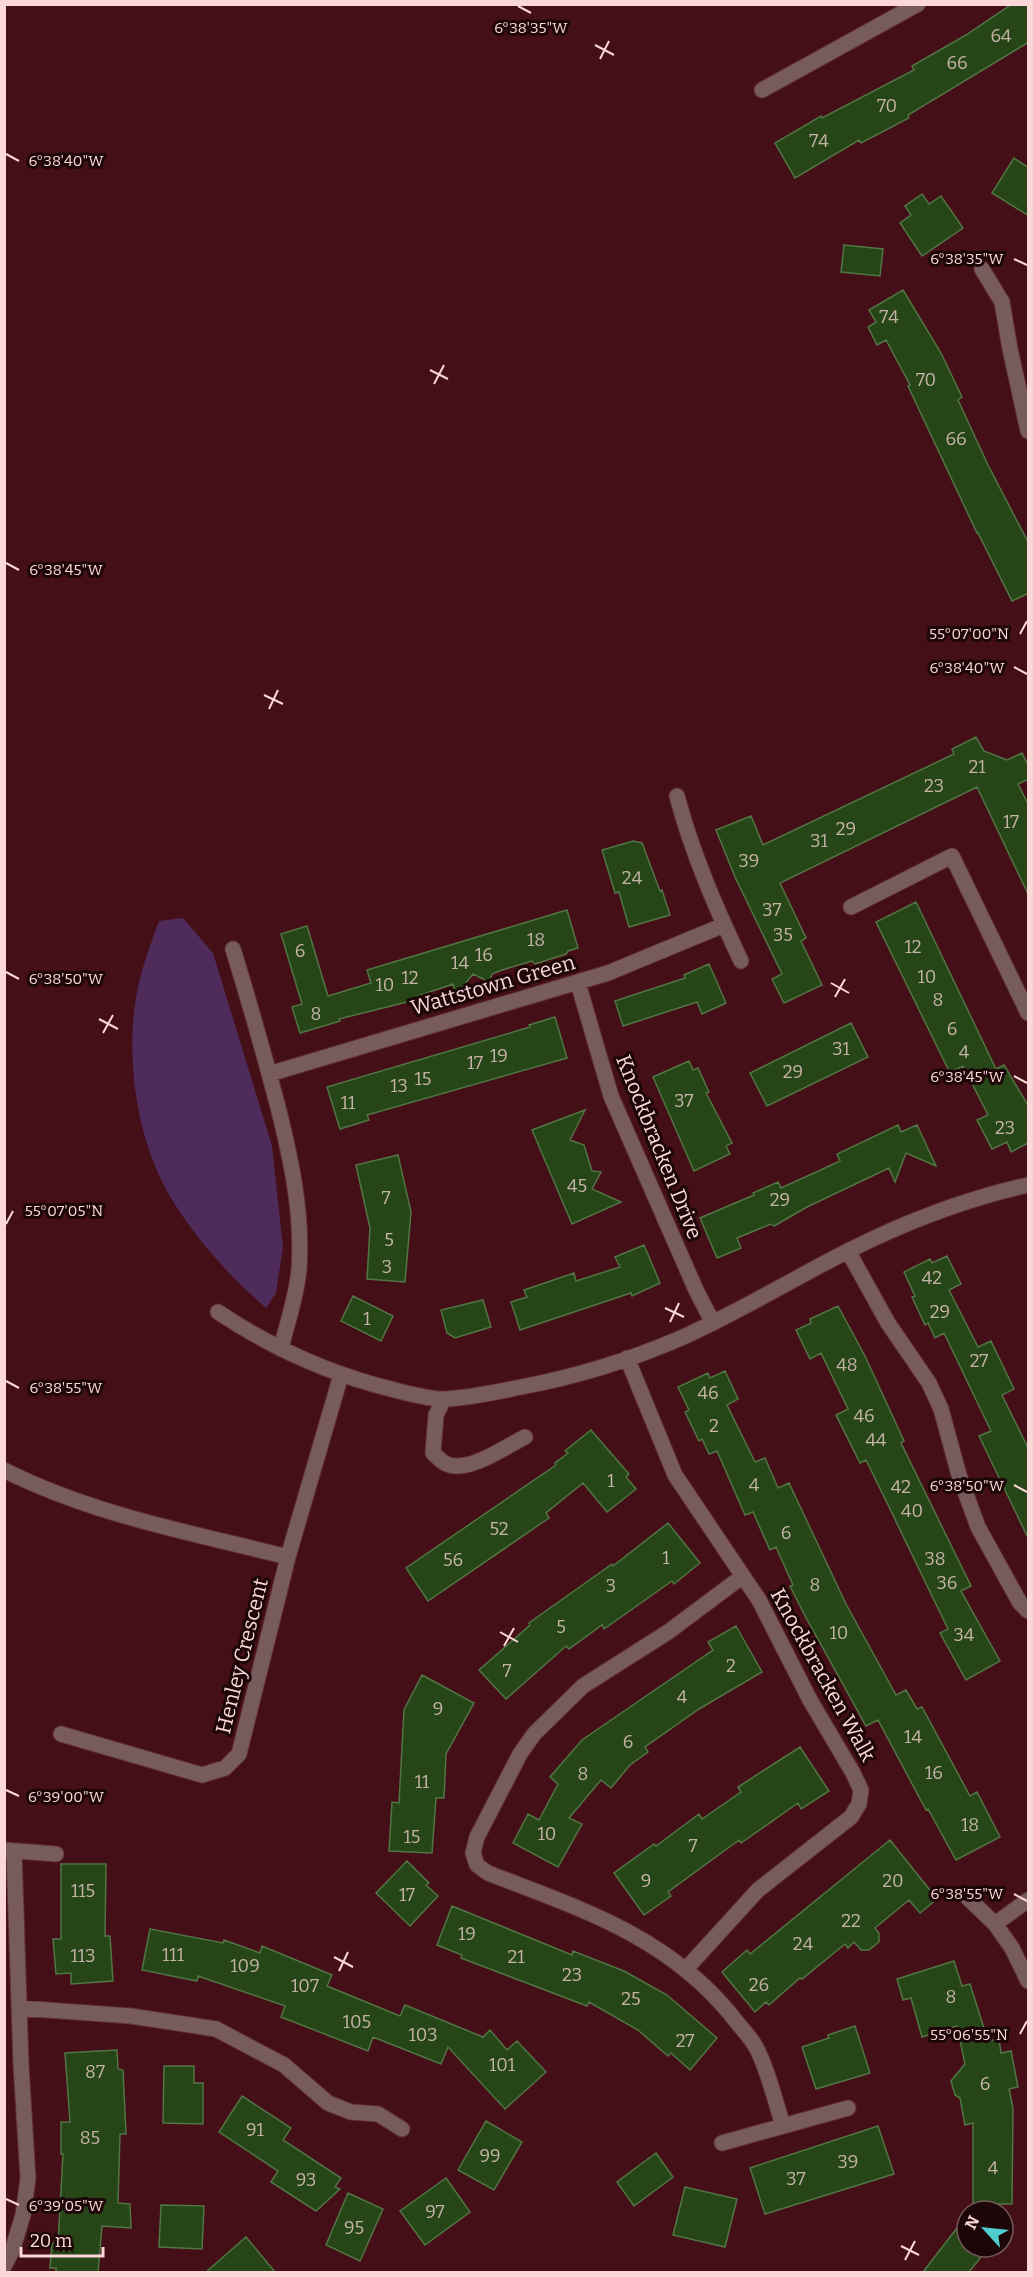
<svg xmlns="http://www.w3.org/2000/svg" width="1033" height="2277" font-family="Bitter,serif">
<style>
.green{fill:#4f2b5b}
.building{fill:#264618;stroke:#527545;stroke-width:1.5}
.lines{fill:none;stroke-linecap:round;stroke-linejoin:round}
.street-casing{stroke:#612f35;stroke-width:17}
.street{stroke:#785c5d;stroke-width:15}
.ticks{fill:none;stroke:#fbd7d7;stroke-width:2}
.labels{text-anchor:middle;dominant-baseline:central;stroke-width:6;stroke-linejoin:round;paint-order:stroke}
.number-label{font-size:18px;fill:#c6b3a7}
.street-label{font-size:21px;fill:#fbd7d7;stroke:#1c0607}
.ticks-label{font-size:15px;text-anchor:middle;fill:#fbd7d7;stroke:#1c0607;stroke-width:6;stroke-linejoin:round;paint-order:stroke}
</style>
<rect width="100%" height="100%" fill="#440f16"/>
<path class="green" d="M183,918l30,35 59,193 11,101 -7,46 -10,15c-34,-30 -66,-64 -90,-102 -37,-57 -50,-136 -41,-202 4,-29 14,-56 24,-83z"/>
<path class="building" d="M1012,4h17v38l-121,73 1,3 -48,25 -2,-3 -64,38 -20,-35 46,-27 1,2 92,-48 -2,-4 54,-31z
M1014,158l15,10v48l-37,-23z
M922,194l7,10 12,-8 22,32 -41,28 -22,-33 11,-8 -6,-9z
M844,245l39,4 -3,27 -39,-4z
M903,290l38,63 21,44 -4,3 30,65 41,79v49l-17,8 -34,-68h-1l-69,-147 2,-1 -24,-45 -9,5 -9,-18 8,-5 -7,-12z
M976,737l8,14 23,9 15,-7 7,14v12l-11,5 11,22v90l-52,-109 -197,96 26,55 -5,3 21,44 -38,18 -12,-24 10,-5 -47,-97 -19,-47 35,-14 12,29 191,-91 -2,-5z
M633,841l9,2 18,48 2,-1 8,25 -41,12 -10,-35 -4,1 -13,-43z
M916,902l80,167 8,-4 25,42 -1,36 -17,9 -4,-10 -15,7 -15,-29 11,-5 -25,-49 -13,7 -74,-151z
M567,910l11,38 -10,3 -2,3 -31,10 -3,-3 -30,9 -10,4 -3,8 -16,-8 -17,21 -3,-11 -35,12 -3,3 -8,3 -68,17 1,2 -40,12 -8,-26 10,-3 -21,-70 26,-8 21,70 43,-13 -4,-13z
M709,964l17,39 -24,11 -5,-12 -74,24 -8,-25 70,-23 -1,-3z
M555,1017l12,41 -200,57 2,5 -29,9 -13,-42 203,-60 -1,-2z
M851,1023l17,34 -101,49 -17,-33z
M689,1061l4,9 5,-2 11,24 -3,1 26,50 -6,3 4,8 -36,17 -41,-94z
M585,1110l-15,30 14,5 8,26 9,1 -9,17 29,13 -49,22 -40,-94z
M898,1125l3,7 16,-7 19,41 -30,-13 -11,29 -6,-14 -82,39 -33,19 -3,-2 -34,14 4,10 -24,10 -17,-40 54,-23 -1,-2 25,-11 3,6 44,-20 15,-7 -3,-7z
M398,1155l13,57 -6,70 -38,-3 3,-51 -14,-63z
M644,1245l16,38 -28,13 -1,-3 -111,37 -9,-28 16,-5 -3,-7 50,-17 2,8 44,-14 -5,-10z
M947,1256l14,28 -12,6 29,57 13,-6 23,48 -12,6 27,55v90l-50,-104 12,-5 -47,-98 -9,5 -7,-15 -3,2 -13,-28 3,-1 -11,-24 26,-13 2,4z
M353,1296l40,20 -12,25 -40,-20z
M483,1300l8,27 -36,11 -8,-5 -6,-23z
M838,1306l27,50 39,85 -3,2 70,143 -10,5 39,70 -34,19 -26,-47 8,-4 -59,-122 -23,-47 -6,3 -24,-48 12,-6 -27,-56 -11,6 -14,-29 15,-7 -1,-4z
M725,1371l13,28 -11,6 28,57 10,-4 13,30 11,-5 57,121 50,91 10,-5 11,19 5,-2 48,89 7,-4 23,45 -44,23 -28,-51 -2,1 -48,-90 -12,6 -62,-112 -14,-28 3,-1 -17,-38 -6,3 -17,-38 -8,3 -28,-64 -8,3 -7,-15 -3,2 -14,-29 4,-2 -11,-23 30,-14 2,5z
M591,1430l38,44 -3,3 10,12 -29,23 -24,-29 -37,30 3,5 -121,83 -22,-33 150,-103 -1,-2 13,-10 -3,-2z
M668,1523l32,40 -26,21 -2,-3 -68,48 -2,-4 -33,24 -3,-3 -60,53 -27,-29 51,-45 -1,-2 83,-59 1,2z
M736,1626l26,46 -63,37 -54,38 3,5 -18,13 -19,23 -10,-8 -32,38 13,6 -24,43 -45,-24 15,-29 11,6 19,-36 -8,-7 32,-37 131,-90 -5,-8z
M422,1675l52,28 -28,51 -2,44h-8l-4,55 -43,-2 3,-49 7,1 5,-93z
M800,1747l29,44 -28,18 -3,-6 -57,40 -2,-3 -71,52 3,4 -27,19 -30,-42 40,-29 2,2 43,-32 3,5 39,-27 -3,-5z
M890,1840l47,59 -17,14 -11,-13 -34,28 4,5v9l-10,8h-8l-7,-8 -6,6 -3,-4 -43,35 -2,-1 -31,27 -3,-3 -11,10 -33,-40 25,-22 3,4z
M407,1861l22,22 -3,2 12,11 -28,30 -34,-33z
M61,1864h45l-1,72h5l3,45 -42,3v-11l-15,1 -3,-35h8z
M452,1906l120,49 1,-4 51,20 43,24 50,43 -27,32 -19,-17 -3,3 -30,-26 -49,-28 -2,4 -126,-48 1,-3 -25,-10z
M150,1929l73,14 1,-3 36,13 2,-7 70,29 -5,11 73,30 5,-11 78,32 7,-7 17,20 10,-9 29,31 -41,37 -57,-62 -7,17 -68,-27 -5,14 -87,-34 4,-11 -87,-30 -1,5 -55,-11z
M954,1961l8,25 8,-2 18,57 11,-2 2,14 10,-2 7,36 -9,2 4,19 -1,96h-39v-81l-8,2 -5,-27 -5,-3 -4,-14 14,-17 -8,-38 -35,11 -11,-39 -8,2 -6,-21z
M855,2026l15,47 -54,16 -14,-42 27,-9 -1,-3z
M117,2050l1,19 5,1 3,64h-6l-2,69 12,1 1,24 -29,-2 -4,46h-42v-4h-6l2,-25 6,1 5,-90h-2v-32h9l-5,-69z
M164,2066h30v17h9v41l-40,-1z
M242,2096l49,32 -8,12 58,38 -6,9 5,2 -24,22 -45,-29 7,-11 -59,-39z
M486,2121l36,21 -28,48 -36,-20z
M878,2126l16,48 -129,40 -15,-46z
M656,2153l17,24 -39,29 -17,-24z
M446,2178l24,34 -45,33 -25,-34z
M685,2187l52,12 -12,48 -52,-12z
M348,2193l35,16 -23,52 -34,-16z
M161,2205l43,1 -2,43 -43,-2z
M967,2215v32h22l-20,25h-46z
M246,2237l29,35h-69z"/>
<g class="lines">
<defs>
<path id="street" d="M762,90l156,-86
M982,269l20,33 8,47 18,82
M677,796c15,57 39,112 64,165
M851,907l101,-51 76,157
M233,949c16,52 31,105 45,158 13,52 25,107 21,162 -2,26 -12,54 -18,80
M578,983l33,113 85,194 17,33
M269,1074l339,-101 116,-48
M848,1251l40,72 41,60 12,26 18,66 19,52 42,76 8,8
M218,1312c54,36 114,63 177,78 16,4 33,9 49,9 26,-1 52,-7 77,-12 54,-10 109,-27 160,-49 56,-25 110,-58 165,-86 57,-29 120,-53 182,-67
M627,1358l48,117 84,125 51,100 43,73 8,17 -2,14 -8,13 -93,73 -72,79
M444,1399l-8,16 -3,38c7,7 14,14 25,13 20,0 49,-20 67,-29
M4,1470c89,45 189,63 284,87
M743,1576l-75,56 -85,54 -49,48 -14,20 -43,83 -4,16 4,12 11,8c93,36 179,63 244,143 8,11 19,21 25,33 12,24 18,51 26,77
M61,1734l141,41 23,-7 14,-14 49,-197 53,-182
M4,1850l52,4
M967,1897l28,27 17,24 16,33
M995,1924l33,-24
M19,2008l112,8 85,13 68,36 44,38 23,9 27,2 24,15
M722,2143l126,-35
M4,2266l8,-15 11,-36 5,-37 -7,-113 -7,-214"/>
</defs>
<use href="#street" class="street-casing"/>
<use href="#street" class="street"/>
</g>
<path class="ticks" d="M518,6l13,7M595,45l19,10M600,59l9,-18M6,154l13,7M1014,259l13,6M430,370l18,9M434,384l10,-19M6,563l13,7M1020,634l7,-13M1014,667l13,7M264,695l19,9M269,709l9,-19M6,972l13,7M831,983l18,10M835,997l10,-18M99,1019l19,10M103,1033l10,-18M1014,1076l13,7M6,1224l7,-13M665,1308l19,9M670,1322l9,-19M6,1381l13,7M1014,1485l13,7M500,1632l18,10M504,1646l10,-18M6,1790l13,6M1014,1894l13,7M334,1957l19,10M339,1971l9,-19M1020,2034l7,-13M6,2199l13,6M901,2246l18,9M905,2260l10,-19"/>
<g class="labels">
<g class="number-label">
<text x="1001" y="36">64</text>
<text x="957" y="63">66</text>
<text x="887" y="106">70</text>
<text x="819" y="141">74</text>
<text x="889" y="317">74</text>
<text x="926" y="380">70</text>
<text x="956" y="439">66</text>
<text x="977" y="767">21</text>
<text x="934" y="786">23</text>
<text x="1011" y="822">17</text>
<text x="846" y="829">29</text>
<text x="819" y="841">31</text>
<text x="749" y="861">39</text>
<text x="632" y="878">24</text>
<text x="772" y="910">37</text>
<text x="783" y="935">35</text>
<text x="536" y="940">18</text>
<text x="913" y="947">12</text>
<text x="300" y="951">6</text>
<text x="484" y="955">16</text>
<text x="460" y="963">14</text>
<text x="927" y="977">10</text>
<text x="410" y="978">12</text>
<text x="385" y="985">10</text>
<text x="938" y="1000">8</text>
<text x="316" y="1014">8</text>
<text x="952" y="1029">6</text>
<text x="841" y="1049">31</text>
<text x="964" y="1052">4</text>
<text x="499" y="1056">19</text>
<text x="475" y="1063">17</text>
<text x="793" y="1072">29</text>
<text x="423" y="1079">15</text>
<text x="399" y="1086">13</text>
<text x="684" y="1101">37</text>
<text x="348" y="1103">11</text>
<text x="1005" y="1128">23</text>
<text x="577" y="1186">45</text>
<text x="386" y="1198">7</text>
<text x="780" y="1200">29</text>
<text x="389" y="1240">5</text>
<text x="387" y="1267">3</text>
<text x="932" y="1278">42</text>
<text x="940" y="1312">29</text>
<text x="367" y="1319">1</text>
<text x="979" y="1361">27</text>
<text x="847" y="1365">48</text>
<text x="708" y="1393">46</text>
<text x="864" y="1416">46</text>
<text x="714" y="1426">2</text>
<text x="876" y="1440">44</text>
<text x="611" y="1481">1</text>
<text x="754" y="1485">4</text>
<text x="901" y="1487">42</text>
<text x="912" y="1511">40</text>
<text x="499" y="1529">52</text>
<text x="786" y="1533">6</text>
<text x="666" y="1558">1</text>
<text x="935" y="1559">38</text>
<text x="453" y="1560">56</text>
<text x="947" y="1583">36</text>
<text x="815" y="1585">8</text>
<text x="611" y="1586">3</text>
<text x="561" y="1627">5</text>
<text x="839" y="1633">10</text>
<text x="964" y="1635">34</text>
<text x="731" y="1666">2</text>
<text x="507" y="1671">7</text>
<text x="682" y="1697">4</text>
<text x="438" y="1709">9</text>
<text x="913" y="1737">14</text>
<text x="628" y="1742">6</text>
<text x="934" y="1773">16</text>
<text x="583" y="1774">8</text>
<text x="422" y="1782">11</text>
<text x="970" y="1825">18</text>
<text x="547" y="1834">10</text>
<text x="412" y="1837">15</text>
<text x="693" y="1846">7</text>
<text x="646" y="1881">9</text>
<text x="893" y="1881">20</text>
<text x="83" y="1891">115</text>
<text x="407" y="1895">17</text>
<text x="851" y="1921">22</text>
<text x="467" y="1934">19</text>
<text x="803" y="1944">24</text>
<text x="173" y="1955">111</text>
<text x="83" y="1956">113</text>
<text x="516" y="1957">21</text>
<text x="245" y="1966">109</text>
<text x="572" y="1975">23</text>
<text x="759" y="1985">26</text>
<text x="305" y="1986">107</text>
<text x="951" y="1997">8</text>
<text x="631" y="1999">25</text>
<text x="357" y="2022">105</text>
<text x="423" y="2035">103</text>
<text x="685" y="2041">27</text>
<text x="502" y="2065">101</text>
<text x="95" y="2072">87</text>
<text x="985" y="2084">6</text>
<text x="255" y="2130">91</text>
<text x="90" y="2138">85</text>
<text x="490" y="2156">99</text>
<text x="848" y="2162">39</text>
<text x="993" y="2168">4</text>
<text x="796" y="2179">37</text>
<text x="306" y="2180">93</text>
<text x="435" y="2212">97</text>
<text x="354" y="2228">95</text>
</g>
<g class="street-label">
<text transform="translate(493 985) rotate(-16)">Wattstown Green</text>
<text transform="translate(659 1147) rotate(68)">Knockbracken Drive</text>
<text transform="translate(242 1656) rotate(-76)">Henley Crescent</text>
<text transform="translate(823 1675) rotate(61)">Knockbracken Walk</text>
</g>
</g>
<g class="ticks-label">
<text x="531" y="33">6°38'35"W</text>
<text x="66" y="166">6°38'40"W</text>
<text x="967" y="264">6°38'35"W</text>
<text x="66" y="575">6°38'45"W</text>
<text x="969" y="639">55°07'00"N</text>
<text x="967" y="673">6°38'40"W</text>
<text x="66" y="984">6°38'50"W</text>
<text x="967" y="1082">6°38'45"W</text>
<text x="64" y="1216">55°07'05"N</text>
<text x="66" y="1393">6°38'55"W</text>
<text x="967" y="1491">6°38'50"W</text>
<text x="66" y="1802">6°39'00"W</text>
<text x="967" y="1899">6°38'55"W</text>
<text x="969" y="2040">55°06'55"N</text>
<text x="66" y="2211">6°39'05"W</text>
</g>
<rect width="1033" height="2277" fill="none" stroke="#fbd7d7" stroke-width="12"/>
<g transform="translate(985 2229) rotate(297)"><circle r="28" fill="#1c0607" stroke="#755a5a" stroke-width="1.5"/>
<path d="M0-4.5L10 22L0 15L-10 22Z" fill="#52cdcf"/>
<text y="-9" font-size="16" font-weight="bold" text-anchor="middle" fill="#fbd7d7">N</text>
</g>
<path d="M21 2247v9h82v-9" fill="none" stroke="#fbd7d7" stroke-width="3"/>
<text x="30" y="2247" font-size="18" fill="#fbd7d7" stroke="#1c0607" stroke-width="4.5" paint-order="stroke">20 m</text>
</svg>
